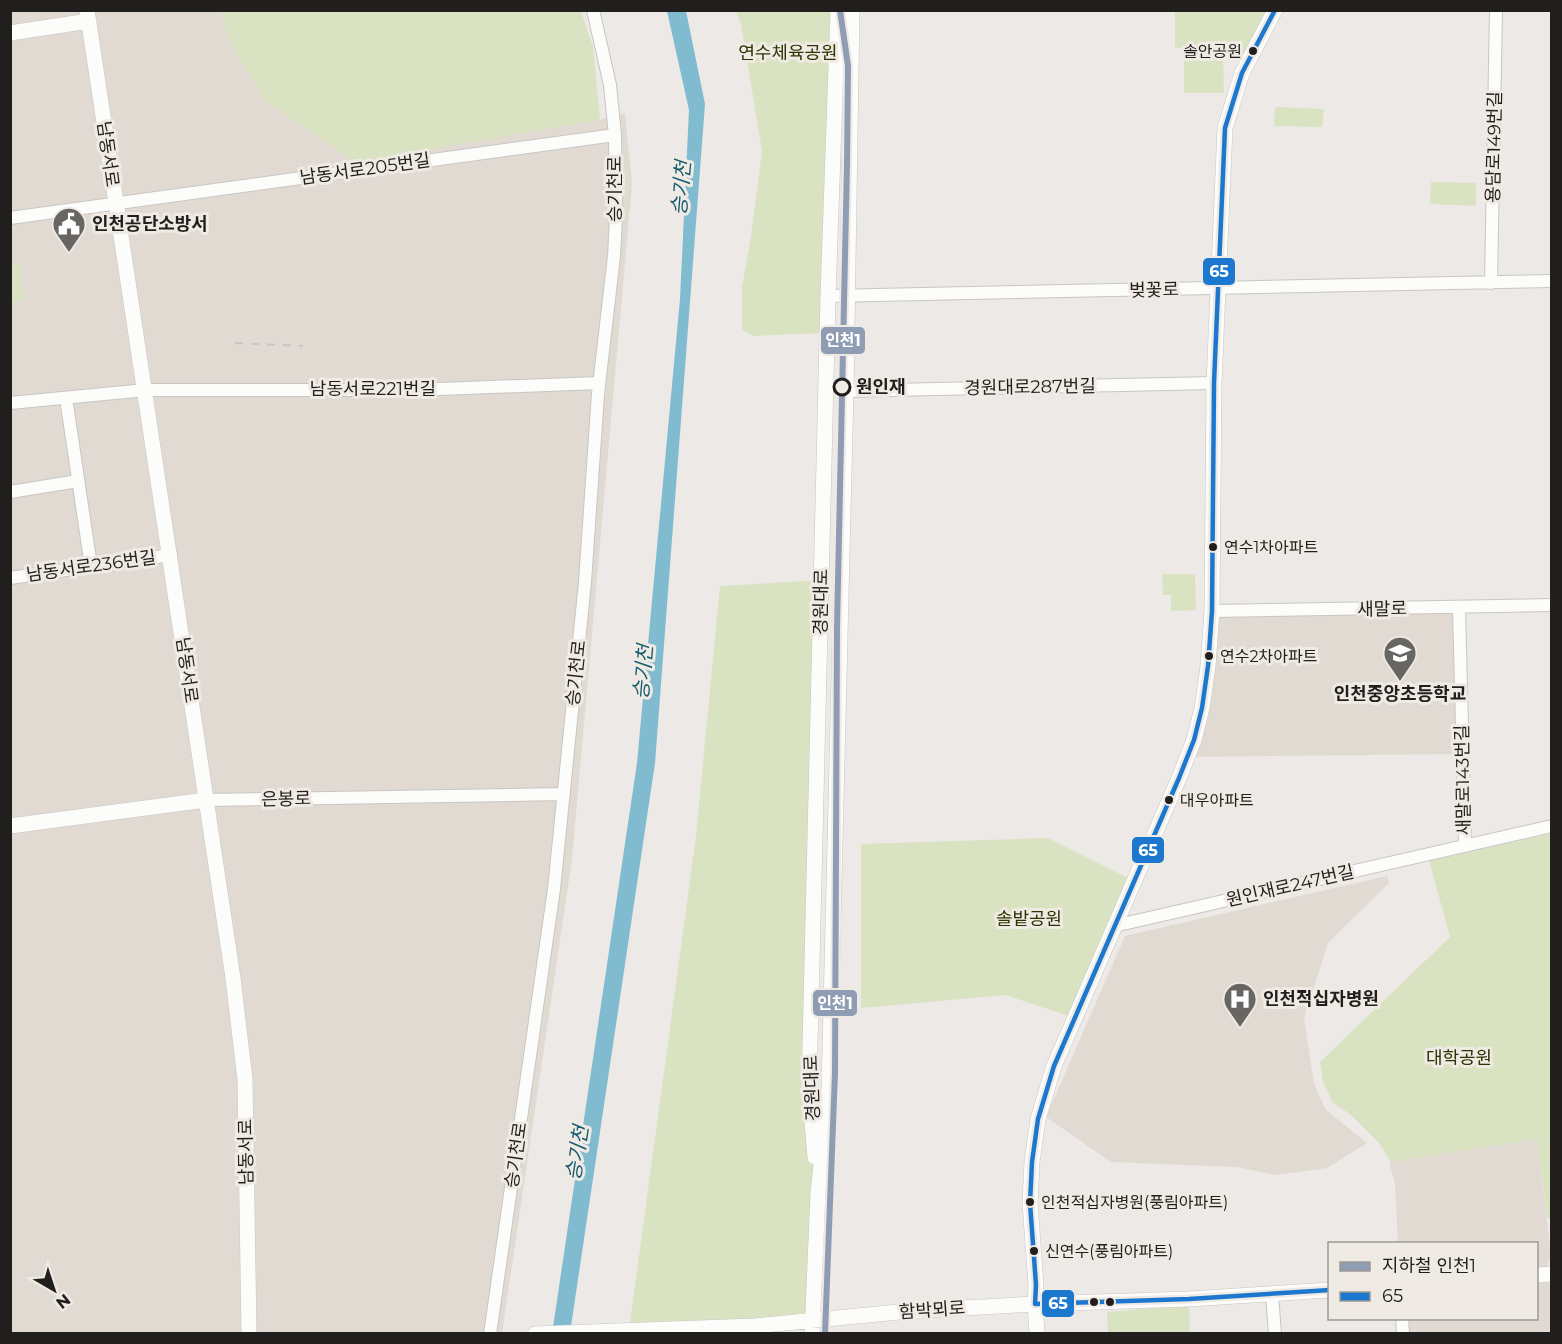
<svg xmlns="http://www.w3.org/2000/svg" width="1562" height="1344" font-family="Montserrat,'Noto Sans KR',sans-serif">
<style>
.built{fill:#e1dad2}
.green{fill:#dae3c1}
.water{fill:#80bbcf}
.lines{fill:none;stroke-linecap:round;stroke-linejoin:round}
.minor-casing{stroke:#c8c6c3;stroke-width:14}
.major-casing{stroke:#c8c6c3;stroke-width:16}
.minor{stroke:#fcfcfb;stroke-width:12}
.major{stroke:#fcfcfb;stroke-width:15}
.rail{stroke:#c7c6c6;stroke-width:2;stroke-dasharray:8 8;stroke-linecap:butt}
.bus-1-casing{stroke:#efeae3;stroke-width:9}
.bus-1{stroke:#1c78cf;stroke-width:4.5}
.metro-1-casing{stroke:#efeae3;stroke-width:10}
.metro-1{stroke:#8f9db4;stroke-width:6}
.bus-dot{fill:#211f1d;stroke:#efeae3;stroke-width:2}
.stop-dot{fill:#efeae3;stroke:#211f1d;stroke-width:3}
.labels{text-anchor:middle;dominant-baseline:central;stroke-width:6;stroke-linejoin:round;paint-order:stroke}
.bus-label{font-size:16px;fill:#211f1d;stroke:#efeae3;text-anchor:start}
.park-label{font-size:18px;fill:#2a3501;stroke:#efeae3}
.street-label{font-size:18px;fill:#211f1d;stroke:#efeae3}
.poi-label{font-size:18px;font-weight:bold;fill:#211f1d;stroke:#efeae3;text-anchor:start}
.stop-label{font-size:18px;font-weight:bold;fill:#211f1d;stroke:#efeae3;text-anchor:start}
.water-label{font-size:20px;font-style:italic;fill:#145a6f;stroke:#efeae3}
.line-badge{stroke:#efeae3;stroke-width:2}
.badge-label{font-size:16px;text-anchor:middle;font-weight:bold;fill:#fff}
</style>
<rect width="100%" height="100%" fill="#ece9e6"/>
<path class="built" d="M10,11h211l8,29 371,80 25,-7 7,71 -60,675 -70,474h-491z
M1459,608l4,146 -276,3 25,-146z
M1387,876l2,7 -61,60 -24,75 10,66 12,26 41,33 -40,25 -51,7 -39,-8 -126,-5 -65,-45 79,-181z
M1537,1139l14,114 -6,21h6v59h-148l-1,-14 134,-1v-74l-138,-1 -3,-60 -6,-21z"/>
<path class="green" d="M221,11h360l12,36 7,73 -245,42 -90,-61 -36,-61z
M736,11h94l-8,322 -69,3 -11,-7v-42l9,-50 11,-86 -21,-127z
M1175,11h100l-24,45 -20,-7 -56,-1z
M1223,55l1,38h-40v-37z
M1275,107l49,2 -2,18 -48,-1z
M1431,182l45,1v23l-46,-2z
M20,263l4,37 -13,2v-38z
M1162,574h33l1,36 -25,1v-16h-8z
M821,580l-12,507 9,106 -5,127 -184,10 67,-494 24,-250z
M1551,834v384h-4l-10,-79 -146,23 -11,-18 -30,-30 -17,-11 -10,-21 -3,-20 130,-125 -21,-77z
M1048,838l86,43 -59,137 -70,-23 -144,13v-164z
M1189,1305l1,28h-82l-1,-21z"/>
<path class="water" d="M667,11h19l19,93 -50,659 -85,570 -18,1 85,-571 43,-464 9,-189z"/>
<g class="lines">
<defs>
<path id="minor" d="M10,218l605,-83
M1491,283l5,-273
M828,296l724,-15
M846,391l368,-8
M66,398l25,168
M10,403l136,-13h268l185,-7
M10,492l68,-11
M10,578l161,-23
M1459,608l6,237
M1212,611l340,-6
M206,800l358,-6
M1114,926l438,-100
M1272,1294l3,40
M1402,1318l1,16
M490,1334l64,-445 31,-307 13,-188 16,-138 2,-39 -1,-82 -5,-50 -17,-75"/>
<path id="major" d="M87,10l146,968 12,102 4,254
M10,33l79,-12
M10,826l196,-26
M815,1157l-6,-70 19,-791 10,-286
M1536,1275l16,-1
M535,1334l219,-8 155,-15 126,-7 154,-5 141,-9
M812,1334l6,-141 11,-104 17,-698 6,-381
M1037,1334l-2,-30 1,-19 -6,-82 2,-41 6,-43 16,-53 125,-288 15,-38 8,-32 6,-42 4,-55 2,-228 11,-255 17,-55 33,-63"/>
</defs>
<use href="#minor" class="minor-casing"/>
<use href="#major" class="major-casing"/>
<use href="#minor" class="minor"/>
<use href="#major" class="major"/>
<path class="rail" d="M235,343l68,3"/>
<defs>
<path id="bus-1" d="M1275,10l-33,63 -17,55 -11,255 -2,228 -4,55 -6,42 -8,32 -15,38 -125,288 -16,53 -6,43 -2,41 6,82 -1,19 154,-5 141,-9"/>
</defs>
<use href="#bus-1" class="bus-1-casing"/>
<use href="#bus-1" class="bus-1"/>
<defs>
<path id="metro-1" d="M825,1334l10,-261 2,-446 10,-463 1,-98 -8,-56"/>
</defs>
<use href="#metro-1" class="metro-1-casing"/>
<use href="#metro-1" class="metro-1"/>
</g>
<defs>
<symbol id="civic-pin" viewBox="-11 -11 22 30"><path d="M0 17L-7.5 6A9.5 9.5 0 1 1 7.5 6Z" fill="#686663" stroke="#efeae3"/><path d="M-.6-6.5H3V-4.5H.6V-3L4-1V1h2V6H-6V1h2V-1L-.6-3ZM-1.2 2.5V6h2.4V2.5Z" fill="#fff"/></symbol>
<symbol id="school-pin" viewBox="-11 -11 22 30"><path d="M0 17L-7.5 6A9.5 9.5 0 1 1 7.5 6Z" fill="#686663" stroke="#efeae3"/><path d="M0-5L7-2L0 1L-7-2ZM-4 1L0 2.5L4 1V4Q0 6-4 4Z" fill="#fff"/></symbol>
<symbol id="hospital-pin" viewBox="-11 -11 22 30"><path d="M0 17L-7.5 6A9.5 9.5 0 1 1 7.5 6Z" fill="#686663" stroke="#efeae3"/><path d="M-5-5h3v3.5h4V-5h3V5h-3V1.5h-4V5h-3Z" fill="#fff"/></symbol>
</defs>
<g fill-rule="evenodd">
<use href="#civic-pin" x="50" y="205" width="38" height="52"/>
<use href="#school-pin" x="1381" y="634" width="38" height="52"/>
<use href="#hospital-pin" x="1221" y="980" width="38" height="52"/>
</g>
<g class="bus-dot">
<circle cx="1253" cy="51" r="5"/>
<circle cx="1213" cy="547" r="5"/>
<circle cx="1209" cy="656" r="5"/>
<circle cx="1169" cy="800" r="5"/>
<circle cx="1030" cy="1202" r="5"/>
<circle cx="1034" cy="1251" r="5"/>
<circle cx="1094" cy="1302" r="5"/>
<circle cx="1110" cy="1302" r="5"/>
</g>
<circle class="stop-dot" cx="842" cy="387" r="8"/>
<g class="labels">
<g class="bus-label">
<text x="1242" y="51" text-anchor="end">솔안공원</text>
<text x="1224" y="547">연수1차아파트</text>
<text x="1220" y="656">연수2차아파트</text>
<text x="1180" y="800">대우아파트</text>
<text x="1041" y="1202">인천적십자병원(풍림아파트)</text>
<text x="1045" y="1251">신연수(풍림아파트)</text>
</g>
<g class="park-label">
<text x="788" y="53">연수체육공원</text>
<text x="1029" y="919">솔밭공원</text>
<text x="1459" y="1058">대학공원</text>
</g>
<g class="street-label">
<text transform="translate(1494 147) rotate(-89)">용담로149번길</text>
<text transform="translate(108 154) rotate(82)">남동서로</text>
<text transform="translate(365 169) rotate(-8)">남동서로205번길</text>
<text transform="translate(615 189) rotate(-90)">승기천로</text>
<text transform="translate(1154 290) rotate(-1)">벚꽃로</text>
<text transform="translate(1030 387) rotate(-1)">경원대로287번길</text>
<text x="373" y="389">남동서로221번길</text>
<text transform="translate(91 566) rotate(-8)">남동서로236번길</text>
<text transform="translate(821 602) rotate(-89)">경원대로</text>
<text transform="translate(1382 609) rotate(-1)">새말로</text>
<text transform="translate(187 670) rotate(82)">남동서로</text>
<text transform="translate(576 673) rotate(-84)">승기천로</text>
<text transform="translate(1463 780) rotate(-91)">새말로143번길</text>
<text transform="translate(286 799) rotate(-1)">은봉로</text>
<text transform="translate(1290 886) rotate(-13)">원인재로247번길</text>
<text transform="translate(812 1088) rotate(-92)">경원대로</text>
<text transform="translate(246 1152) rotate(-91)">남동서로</text>
<text transform="translate(516 1155) rotate(-82)">승기천로</text>
<text transform="translate(932 1310) rotate(-4)">함박뫼로</text>
</g>
<g class="poi-label">
<text x="92" y="224">인천공단소방서</text>
<text x="1400" y="694" text-anchor="middle">인천중앙초등학교</text>
<text x="1263" y="999">인천적십자병원</text>
</g>
<g class="stop-label">
<text x="856" y="387">원인재</text>
</g>
<g class="water-label">
<text transform="translate(681 188) rotate(-85)">승기천</text>
<text transform="translate(643 672) rotate(-85)">승기천</text>
<text transform="translate(577 1153) rotate(-81)">승기천</text>
</g>
</g>
<g class="line-badge">
<rect x="1202" y="257" width="34" height="29" rx="6" fill="#1c78cf"/>
<rect x="820" y="326" width="46" height="29" rx="6" fill="#8f9db4"/>
<rect x="1131" y="836" width="34" height="28" rx="6" fill="#1c78cf"/>
<rect x="812" y="989" width="46" height="28" rx="6" fill="#8f9db4"/>
<rect x="1041" y="1289" width="34" height="29" rx="6" fill="#1c78cf"/>
</g>
<g class="badge-label">
<text x="1219" y="277">65</text>
<text x="843" y="346">인천1</text>
<text x="1148" y="856">65</text>
<text x="835" y="1009">인천1</text>
<text x="1058" y="1309">65</text>
</g>
<rect width="1562" height="1344" fill="none" stroke="#211f1d" stroke-width="24"/>
<rect x="1328" y="1242" width="210" height="78" fill="#efeae3" stroke="#9d9994" stroke-width="1.5"/>
<rect x="1340" y="1262" width="30" height="9" fill="#8f9db4" stroke="#9d9994" stroke-width="1.5"/>
<text x="1382" y="1272" font-size="18" fill="#211f1d">지하철 인천1</text>
<rect x="1340" y="1292" width="30" height="9" fill="#1c78cf" stroke="#9d9994" stroke-width="1.5"/>
<text x="1382" y="1302" font-size="18" fill="#211f1d">65</text>
<g transform="translate(54 1290) rotate(141)" stroke="#efeae3" stroke-width="4.5" paint-order="stroke">
<path d="M0-4.5L10 22L0 15L-10 22Z" fill="#211f1d"/>
<text y="-9" font-size="16" font-weight="bold" text-anchor="middle" fill="#211f1d">N</text>
</g>
</svg>
